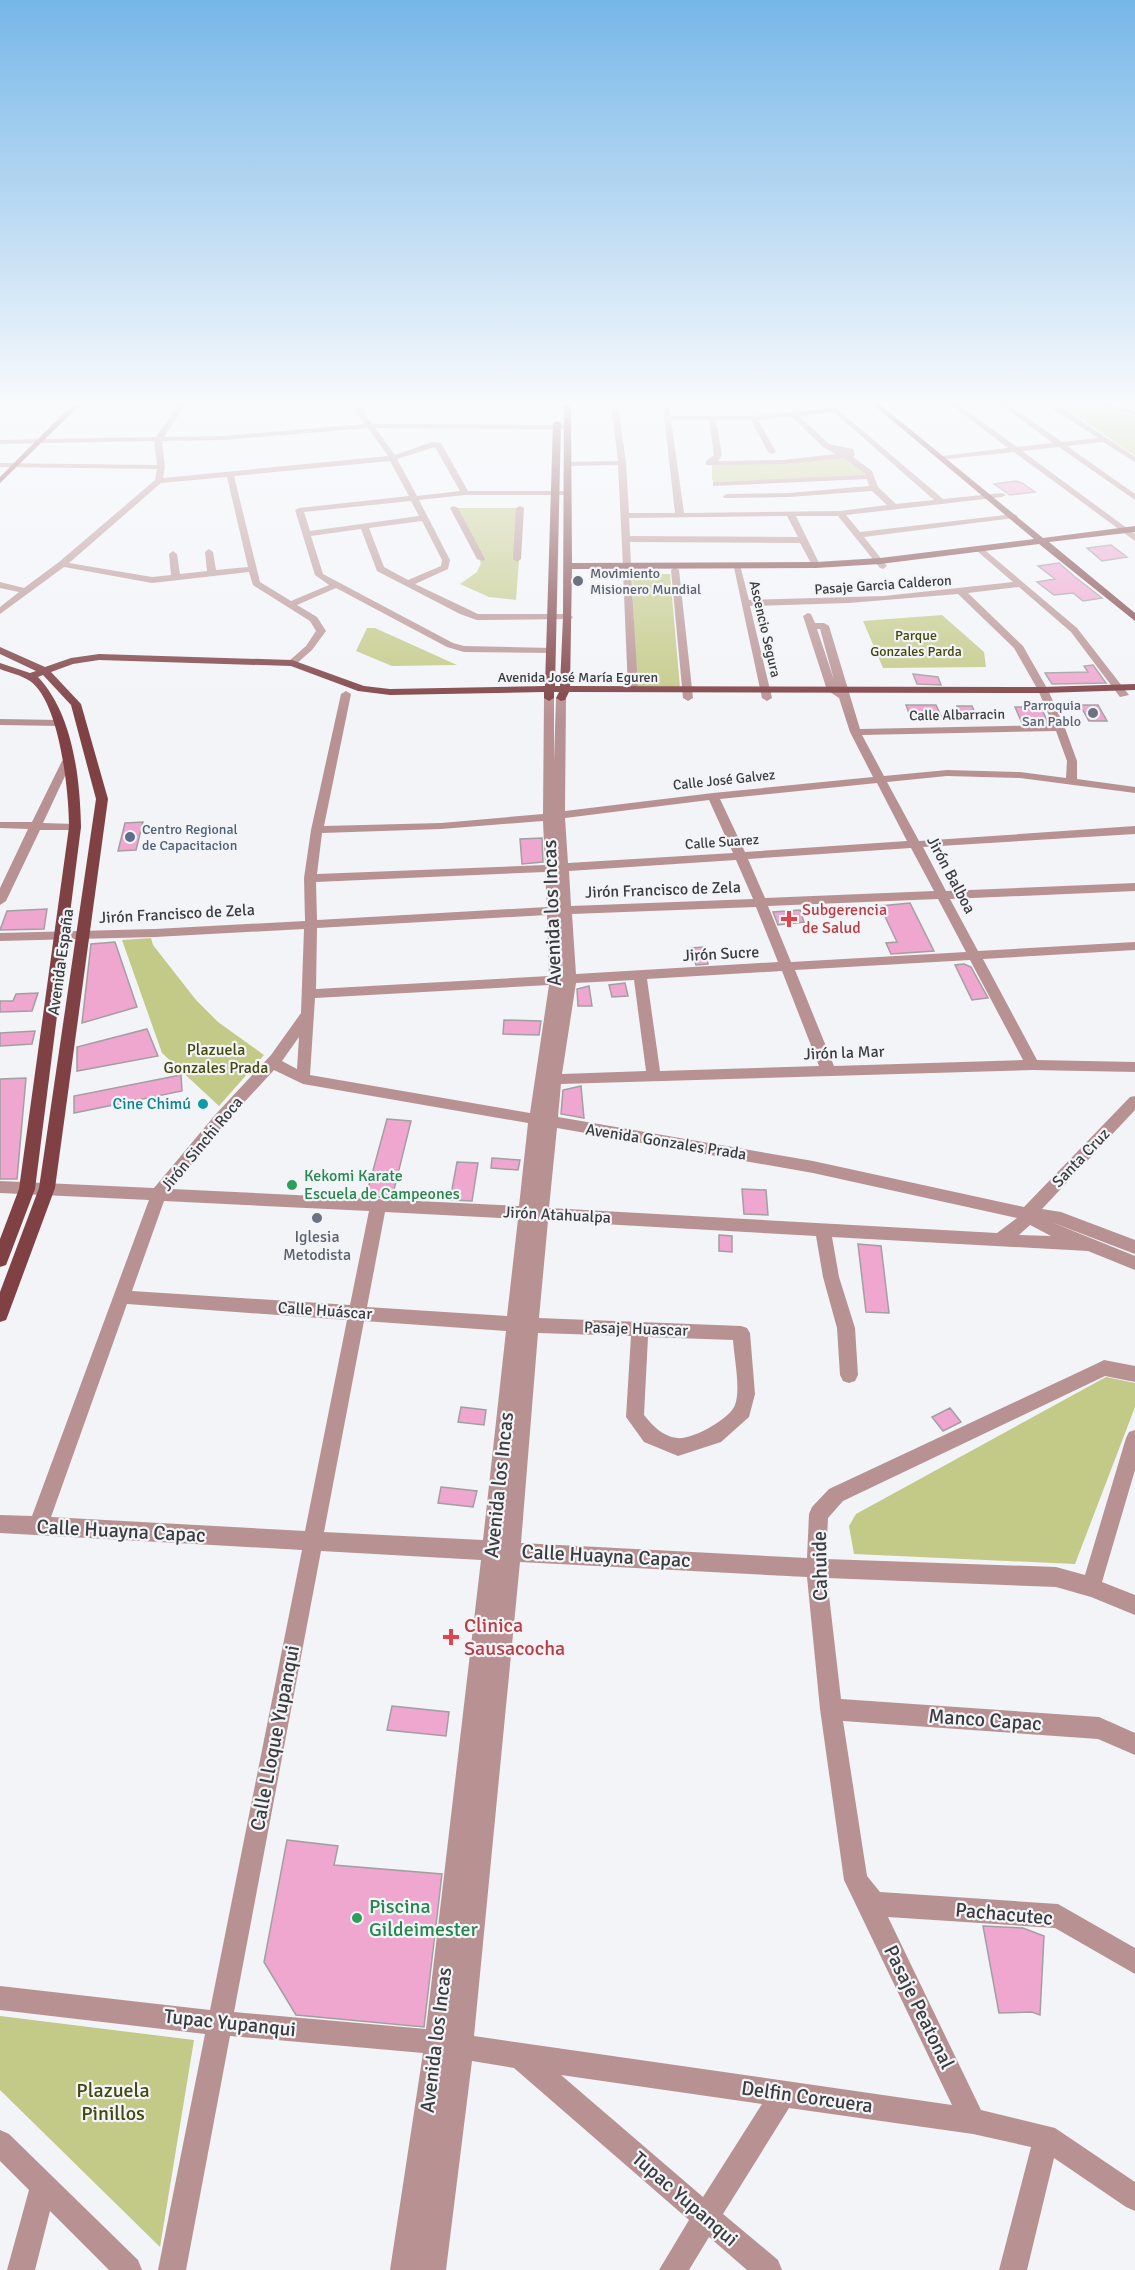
<svg xmlns="http://www.w3.org/2000/svg" width="1135" height="2270" font-family="Signika,sans-serif">
<style>
.green{fill:#c3c986}
.building{fill:#efa6cf;stroke:#a39fa1;stroke-width:1.5}
.lines{fill:none;stroke-linecap:round;stroke-linejoin:round}
.minor{fill:#b89293;fill-rule:evenodd}
.major{fill:#7f4144;fill-rule:evenodd}
.worship-dot{fill:#6b7280;stroke:#f2f4f8;stroke-width:2}
.service-dot{fill:#5c6f8a;stroke:#f2f4f8;stroke-width:2}
.health-dot{fill:#e0444e;stroke:#f2f4f8;stroke-width:2}
.culture-dot{fill:#0f9aa8;stroke:#f2f4f8;stroke-width:2}
.leisure-dot{fill:#2e9e5b;stroke:#f2f4f8;stroke-width:2}
.labels{text-anchor:middle;dominant-baseline:central;stroke-width:4.5;stroke-linejoin:round;paint-order:stroke}
.far-worship-label{font-size:14px;fill:#5b616d;stroke:#f2f4f8;text-anchor:start}
.far-street-label{font-size:14px;fill:#3b3c3e;stroke:#f2f4f8}
.far-park-label{font-size:14px;fill:#45480c;stroke:#f2f4f8}
.far-service-label{font-size:14px;fill:#4e5e75;stroke:#f2f4f8;text-anchor:start}
.street-label{font-size:16px;fill:#3b3c3e;stroke:#f2f4f8}
.health-label{font-size:16px;fill:#be3a42;stroke:#f2f4f8;text-anchor:start}
.park-label{font-size:16px;fill:#45480c;stroke:#f2f4f8}
.culture-label{font-size:16px;fill:#0d838f;stroke:#f2f4f8;text-anchor:end}
.leisure-label{font-size:16px;fill:#27864d;stroke:#f2f4f8;text-anchor:start}
.worship-label{font-size:16px;fill:#5b616d;stroke:#f2f4f8}
.near-street-label{font-size:20px;fill:#3b3c3e;stroke:#f2f4f8}
.near-health-label{font-size:20px;fill:#be3a42;stroke:#f2f4f8;text-anchor:start}
.near-leisure-label{font-size:20px;fill:#27864d;stroke:#f2f4f8;text-anchor:start}
.near-park-label{font-size:20px;fill:#45480c;stroke:#f2f4f8}
</style>
<rect width="100%" height="100%" fill="#f2f4f8"/>
<path class="green" d="M1062,402h18l55,14v40l-75,-52z
M846,457l19,17 -1,2 -150,6 -2,-2v-16z
M454,508h64l1,52 -3,40 -27,-3 -29,-13 17,-12 4,-9z
M632,574h38l10,113h-44z
M942,615l42,37 2,15 -103,1 -20,-47z
M367,628h8l82,37 -65,1 -36,-15z
M151,938l2,7 43,55 22,22 46,33 -45,51 -57,-53 -40,-113z
M1106,1377l29,6v24l-60,157 -221,-10 -5,-28 7,-12z
M0,2016l194,24 -34,207 -160,-157z"/>
<path class="building" d="M1016,481l6,2 13,9 -25,3 -16,-11z
M1111,545l16,12 -25,4 -15,-13z
M1059,563l16,14 27,21 -19,3 -10,-8 -19,2 -17,-13 18,-3 -17,-13z
M1093,665l13,18 -54,1 -7,-11 43,-1 -4,-6z
M913,674l25,3 3,8 -24,-1z
M906,705h30l5,11h-31z
M1080,705h18l9,16h-18z
M957,706h15l6,14h-15z
M1015,707h26l7,16h-26z
M143,822l-7,28 -18,1 7,-28z
M542,838l1,24 -21,2 -2,-25z
M910,903l24,48 -43,3 -5,-11 11,-1 -17,-36z
M47,909l-3,20 -44,1 7,-19z
M800,910l4,12 -26,3 -5,-13z
M115,942l22,65 -55,16 9,-79z
M704,947l4,17 -12,1 -5,-17z
M964,964l7,3 17,31 -16,2 -17,-35z
M625,983l3,13 -16,1 -3,-12z
M589,986l3,20h-14l-1,-17z
M38,993l-6,18 -32,1v-11h13l3,-7z
M504,1020l37,1 -2,14 -36,-1z
M147,1029l11,27 -81,15v-24z
M35,1031l-3,13 -32,2v-13z
M181,1075l1,16 -108,22v-17z
M26,1078l-9,101h-17v-100z
M581,1086l3,32 -23,-4 2,-24z
M387,1119l24,2 -19,77 -26,-2z
M492,1158l28,2 -2,10 -27,-2z
M457,1162l21,1 -6,38 -22,-1z
M742,1189l24,1 2,25 -24,-1z
M719,1235l13,1v16l-13,-1z
M858,1244l23,2 8,67 -23,-1z
M461,1407l25,3 -2,15 -26,-3z
M950,1408l11,14 -18,9 -11,-14z
M441,1487l36,4 -4,16 -35,-4z
M392,1706l57,6 -3,24 -59,-6z
M287,1840l51,6 -4,19 108,9 -18,153 -128,-12 -32,-53z
M983,1926l40,2 21,8 -4,79 -8,-3 -33,1z"/>
<g class="lines">
<path class="minor" d="M180,402h7l-23,35 59,-1 142,-12 -9,-11 2,-9h-31l-3,-2h416l-3,2h-119l8,59 3,50h46l-12,-106h6l1,9h83l77,-8 -4,-3 4,-2 113,96 59,-6 4,2 -4,2 -156,18 14,17 154,-18 4,2 -4,2 -150,19 23,29 -4,3 -3,-1 -42,-52h-42l24,49 -4,3 -4,-3 -12,-22 -170,-1 1,24 -3,2 3,3 7,118 -5,3 -5,-3 -5,-118 3,-3 -3,-2 -5,-101 -51,1 -4,-2 4,-2 51,-1 -7,-57h-246l-1,9 8,11 198,1 -3,4 -192,-1 20,27 37,-13 9,1 27,48h101v4h-104l-46,5 31,60 -2,9 -33,15 63,30h90l5,3 -2,2 -94,1 -17,-6 -83,-43 -16,-42 -50,7 12,38 130,69 11,3 88,2 3,1v4l-91,-1 -17,-5 -111,-59 -39,17 20,12 9,14 -14,19 -17,15h-6v-4l17,-15 10,-15 -6,-10 -57,-36 -4,-13 -97,11 -88,-16 -64,47v-7l19,-15 -19,-4v-6l24,6 35,-26 96,-82 2,-11 -157,-2v-4l157,2 -3,-24 -154,3v-4l156,-3zM834,412l100,88 -38,4 -18,-17 -6,-16 -19,-14 2,-2 -2,-6 -24,-5 -30,-28zM791,416l32,31 13,7 -53,6 -65,1 4,-6 -6,-35h35l17,32 4,2 4,-2 -18,-32zM671,420h38l5,35 -8,6v4l77,-1 62,-6 21,17 -150,7h-3v4l154,-7 2,7 -80,7 -62,1 -4,2 1,2 65,-1 83,-6 15,14 -47,6 -156,2zM368,428l20,28 -225,22 2,-11 -3,-26 61,-1zM435,447l25,44 -43,5 -20,-37zM390,461l19,35 -110,12 -4,2 20,65 14,10 -38,16 -31,-19 -26,-106zM227,477l21,90 -32,3 -3,-18 -4,-3 -4,3 2,19 -27,3 -3,-20 -4,-3 -4,3 2,21 -19,2 -83,-14 92,-80zM411,501l8,15 -109,15 -6,-19zM787,516l11,21 -168,-1 -1,-18zM422,521l20,39 -1,6 -33,14 -24,-13 -15,-39z
M947,402h7l63,45 36,-4 -56,-41h7l58,40 36,-4 -45,-29 -1,-7h6l1,4 76,51v5l-32,-20 -36,4 68,48v6l-76,-53 -37,4 113,83v7l-121,-89 -75,8v-4h3l66,-8z
M1085,402h12l38,9v4z
M454,506l4,2 27,51 -1,2 -7,-2 -27,-51z
M520,506l4,2 -3,51 -4,3 -4,-3 3,-51z
M980,546l97,82 52,67 -9,2 -49,-65 -52,-45 -51,6 55,53 25,44 17,38 12,33v18l58,8v6l-115,-15 -73,-2 -60,6 32,59 216,-15v8l-212,13 23,44 189,-8v8l-185,8 28,52 157,-9v8l-152,9 54,101 98,2v10l-102,-2 -472,14 -3,33 255,44 211,46 106,-110 5,-1v14l-93,99 19,3 74,28v14l-84,-32 84,34v14l-47,-19 -256,-14 7,40 16,51 3,47 -3,6 -6,2 -6,-2 -3,-6 -3,-47 -14,-51 -7,-41 -268,-15 -9,97 202,8 6,2 3,5 5,61 -6,23 -28,25 -43,14 -34,-14 -18,-25 5,-81 -93,-3 -17,210 286,15 2,-44 3,-7 17,-18 269,-126 6,-3 31,6v16l-30,-6 -262,125 -15,17 -2,41 230,8 29,8 41,-137 3,-6 6,-2v40l-33,112 33,13v20l-44,-18 -35,-10 -229,-9 14,121 258,18 36,16v22l-37,-16 -255,-18 24,155 13,16 178,12 77,44v26l-80,-46 -167,-11 93,193 74,18 80,54v29l-9,-4 -72,-49 -27,112h-28l32,-123 -58,-13 -184,-26 -66,106 55,46 4,10h-35l-38,-33 -20,33h-30l30,-50 -175,-152 -42,-7 -26,209h-28l21,-151 -21,151h-28l33,-217 -193,-17 -44,234h-28l47,-236 -205,-24v-24l210,24 92,-460 -302,-17v-18l32,1 117,-316 -149,-7v-12l154,7 61,-73 56,-60 30,-42 3,-84 -149,8 -155,4v-8l155,-4 150,-8 -1,-43 7,-48 30,-136 5,-3 5,3 -27,132 117,-3 102,-9 1,-116 5,-3 5,3v63l2,-63 5,-3 5,3 -1,113 148,-18 160,-16 -23,-45 -11,-34 -12,-8 -24,-74 5,-3 3,1 4,9h9l5,3 31,103 193,-4 -15,-35 -24,-42 -56,-54 -109,9 -99,3 22,92 -5,3 -5,-3 -29,-135 7,2 9,35 135,-4 129,-14 -36,-31v-4zM817,629h3l14,51zM1056,731l11,30 -1,17 -46,-6 -73,-2 -63,6 -22,-41zM877,783l30,58 -162,11 -25,-53zM709,800l24,53 -165,10 -3,-45zM543,821l2,44 -228,9 5,-41 119,-4zM911,848l23,43 -169,7 -17,-39zM736,860l17,39 -182,7 -2,-35zM545,872l2,35 -230,13 -1,-38zM938,899l28,53 -175,10 -23,-56zM756,907l22,55 -202,12 -4,-60zM547,915l2,61 -233,13 1,-61zM560,925l3,50h-1zM970,960l53,100 -189,6 -39,-96zM782,971l37,95 -159,5 -13,-92zM634,980l12,91 -84,3 14,-91zM549,985l-19,128 -220,-38 5,-77zM299,1037l-2,32 -15,-8zM274,1070l29,14 225,39 -9,83 -347,-17 53,-66zM557,1128l256,45 204,45 -20,15 -448,-25zM164,1201l205,10 -19,94 -218,-14zM385,1212l133,7 -11,97 -140,-9zM1030,1225l21,11 -32,-1zM127,1304l220,16 -42,211 -254,-14zM364,1321l142,10 -23,209 -159,-8zM648,1337l85,3c1,17 8,49 2,65 -5,14 -43,35 -58,33 -15,-2 -24,-12 -33,-23zM321,1551l160,9 -55,469 -192,-17zM520,1562l287,15 13,132 24,171 108,225 -478,-69zM561,2075l201,29 -59,93z
M675,567l4,3 14,128 -5,3 -5,-3 -12,-128z
M0,719l59,1 5,3 -5,3 -59,-1z
M67,758l5,3 -29,62 32,1 6,3 -6,3h-35l-34,71 -6,4v-17l28,-59 -28,-1v-6h32l30,-61z
M0,2130l9,4 129,126 4,10h-33l-59,-59 -15,59h-28l22,-80 -29,-29z"/>
<path class="major" d="M75,402h8l-83,81v-6z
M564,402h7l1,161 244,-1 64,-4 154,-19 -164,-137h7l166,136 92,-12v6l-86,10 86,71v8l-96,-77 -159,20 -64,4 -244,1 -2,117 473,1 92,-3v6l-92,3 -474,-1 -4,8 -4,1 -5,-3 3,-6h-5v6l-5,3 -5,-3v-6l-154,3 -32,-4 -67,-25 -192,-6 -26,4 -22,8 30,32 27,95 -53,389 -47,127 -2,5 -6,2v-30l39,-104 57,-389 -25,-94 -28,-30 -5,2c35,37 42,101 43,150l-46,362 -27,71 -2,5 -6,2v-28l19,-50 50,-362c0,-34 -9,-125 -39,-146 -9,-6 -20,-8 -30,-12v-6l30,10 6,-2 -36,-17v-7l45,20 26,-9 28,-4 193,6 72,26 26,3 155,-3 8,-263 4,-2 4,2 -6,263h5l3,-69z"/>
</g>
<linearGradient id="sky" x2="0" y2="1"><stop stop-color="#76b7e8"/><stop offset="0.56" stop-color="#f9fafc"/><stop offset="1" stop-color="#f9fafc" stop-opacity="0"/></linearGradient>
<rect width="1135" height="720" fill="url(#sky)"/>
<g class="worship-dot">
<circle cx="578" cy="581" r="6"/>
<circle cx="1093" cy="713" r="6"/>
<circle cx="317" cy="1218" r="6"/>
</g>
<circle class="service-dot" cx="130" cy="837" r="6"/>
<g class="health-dot">
<path d="M786 910h6v6h6v6h-6v6h-6v-6h-6v-6h6z"/>
<path d="M448 1628h6v6h6v6h-6v6h-6v-6h-6v-6h6z"/>
</g>
<circle class="culture-dot" cx="203" cy="1104" r="6"/>
<g class="leisure-dot">
<circle cx="292" cy="1185" r="6"/>
<circle cx="357" cy="1918" r="6"/>
</g>
<g class="labels">
<g class="far-worship-label">
<text x="590" y="573">Movimiento<tspan x="590" dy="16">Misionero Mundial</tspan></text>
<text x="1081" y="705" text-anchor="end">Parroquia<tspan x="1081" dy="16">San Pablo</tspan></text>
</g>
<g class="far-street-label">
<text transform="translate(883 585) rotate(-4)">Pasaje Garcia Calderon</text>
<text transform="translate(765 629) rotate(77)">Ascencio Segura</text>
<text x="578" y="677">Avenida José María Eguren</text>
<text transform="translate(957 715) rotate(-1)">Calle Albarracin</text>
<text transform="translate(724 780) rotate(-6)">Calle José Galvez</text>
<text transform="translate(722 842) rotate(-4)">Calle Suarez</text>
</g>
<g class="far-park-label">
<text x="916" y="635">Parque<tspan x="916" dy="16">Gonzales Parda</tspan></text>
</g>
<g class="far-service-label">
<text x="142" y="829">Centro Regional<tspan x="142" dy="16">de Capacitacion</tspan></text>
</g>
<g class="street-label">
<text transform="translate(951 875) rotate(62)">Jirón Balboa</text>
<text transform="translate(663 890) rotate(-2)">Jirón Francisco de Zela</text>
<text transform="translate(177 914) rotate(-3)">Jirón Francisco de Zela</text>
<text transform="translate(721 954) rotate(-3)">Jirón Sucre</text>
<text transform="translate(61 962) rotate(-82)">Avenida España</text>
<text transform="translate(844 1053) rotate(-2)">Jirón la Mar</text>
<text transform="translate(666 1142) rotate(9)">Avenida Gonzales Prada</text>
<text transform="translate(202 1144) rotate(-50)">Jirón Sinchi Roca</text>
<text transform="translate(1081 1158) rotate(-46)">Santa Cruz</text>
<text transform="translate(557 1215) rotate(3)">Jirón Atahualpa</text>
<text transform="translate(325 1311) rotate(4)">Calle Huáscar</text>
<text transform="translate(636 1329) rotate(2)">Pasaje Huascar</text>
</g>
<g class="health-label">
<text x="802" y="910">Subgerencia<tspan x="802" dy="18">de Salud</tspan></text>
</g>
<g class="park-label">
<text x="216" y="1050">Plazuela<tspan x="216" dy="18">Gonzales Prada</tspan></text>
</g>
<g class="culture-label">
<text x="191" y="1104">Cine Chimú</text>
</g>
<g class="leisure-label">
<text x="304" y="1176">Kekomi Karate<tspan x="304" dy="18">Escuela de Campeones</tspan></text>
</g>
<g class="worship-label">
<text x="317" y="1237">Iglesia<tspan x="317" dy="18">Metodista</tspan></text>
</g>
<g class="near-street-label">
<text transform="translate(552 913) rotate(-92)">Avenida los Incas</text>
<text transform="translate(499 1485) rotate(-84)">Avenida los Incas</text>
<text transform="translate(121 1531) rotate(3)">Calle Huayna Capac</text>
<text transform="translate(606 1556) rotate(3)">Calle Huayna Capac</text>
<text transform="translate(820 1566) rotate(-91)">Cahuide</text>
<text transform="translate(985 1720) rotate(4)">Manco Capac</text>
<text transform="translate(275 1738) rotate(-79)">Calle Lloque Yupanqui</text>
<text transform="translate(1004 1914) rotate(5)">Pachacutec</text>
<text transform="translate(919 2007) rotate(64)">Pasaje Peatonal</text>
<text transform="translate(230 2023) rotate(6)">Tupac Yupanqui</text>
<text transform="translate(436 2040) rotate(-83)">Avenida los Incas</text>
<text transform="translate(807 2097) rotate(8)">Delfin Corcuera</text>
<text transform="translate(685 2199) rotate(41)">Tupac Yupanqui</text>
</g>
<g class="near-health-label">
<text x="464" y="1625">Clinica<tspan x="464" dy="23">Sausacocha</tspan></text>
</g>
<g class="near-leisure-label">
<text x="369" y="1906">Piscina<tspan x="369" dy="23">Gildeimester</tspan></text>
</g>
<g class="near-park-label">
<text x="113" y="2090">Plazuela<tspan x="113" dy="23">Pinillos</tspan></text>
</g>
</g>
</svg>
